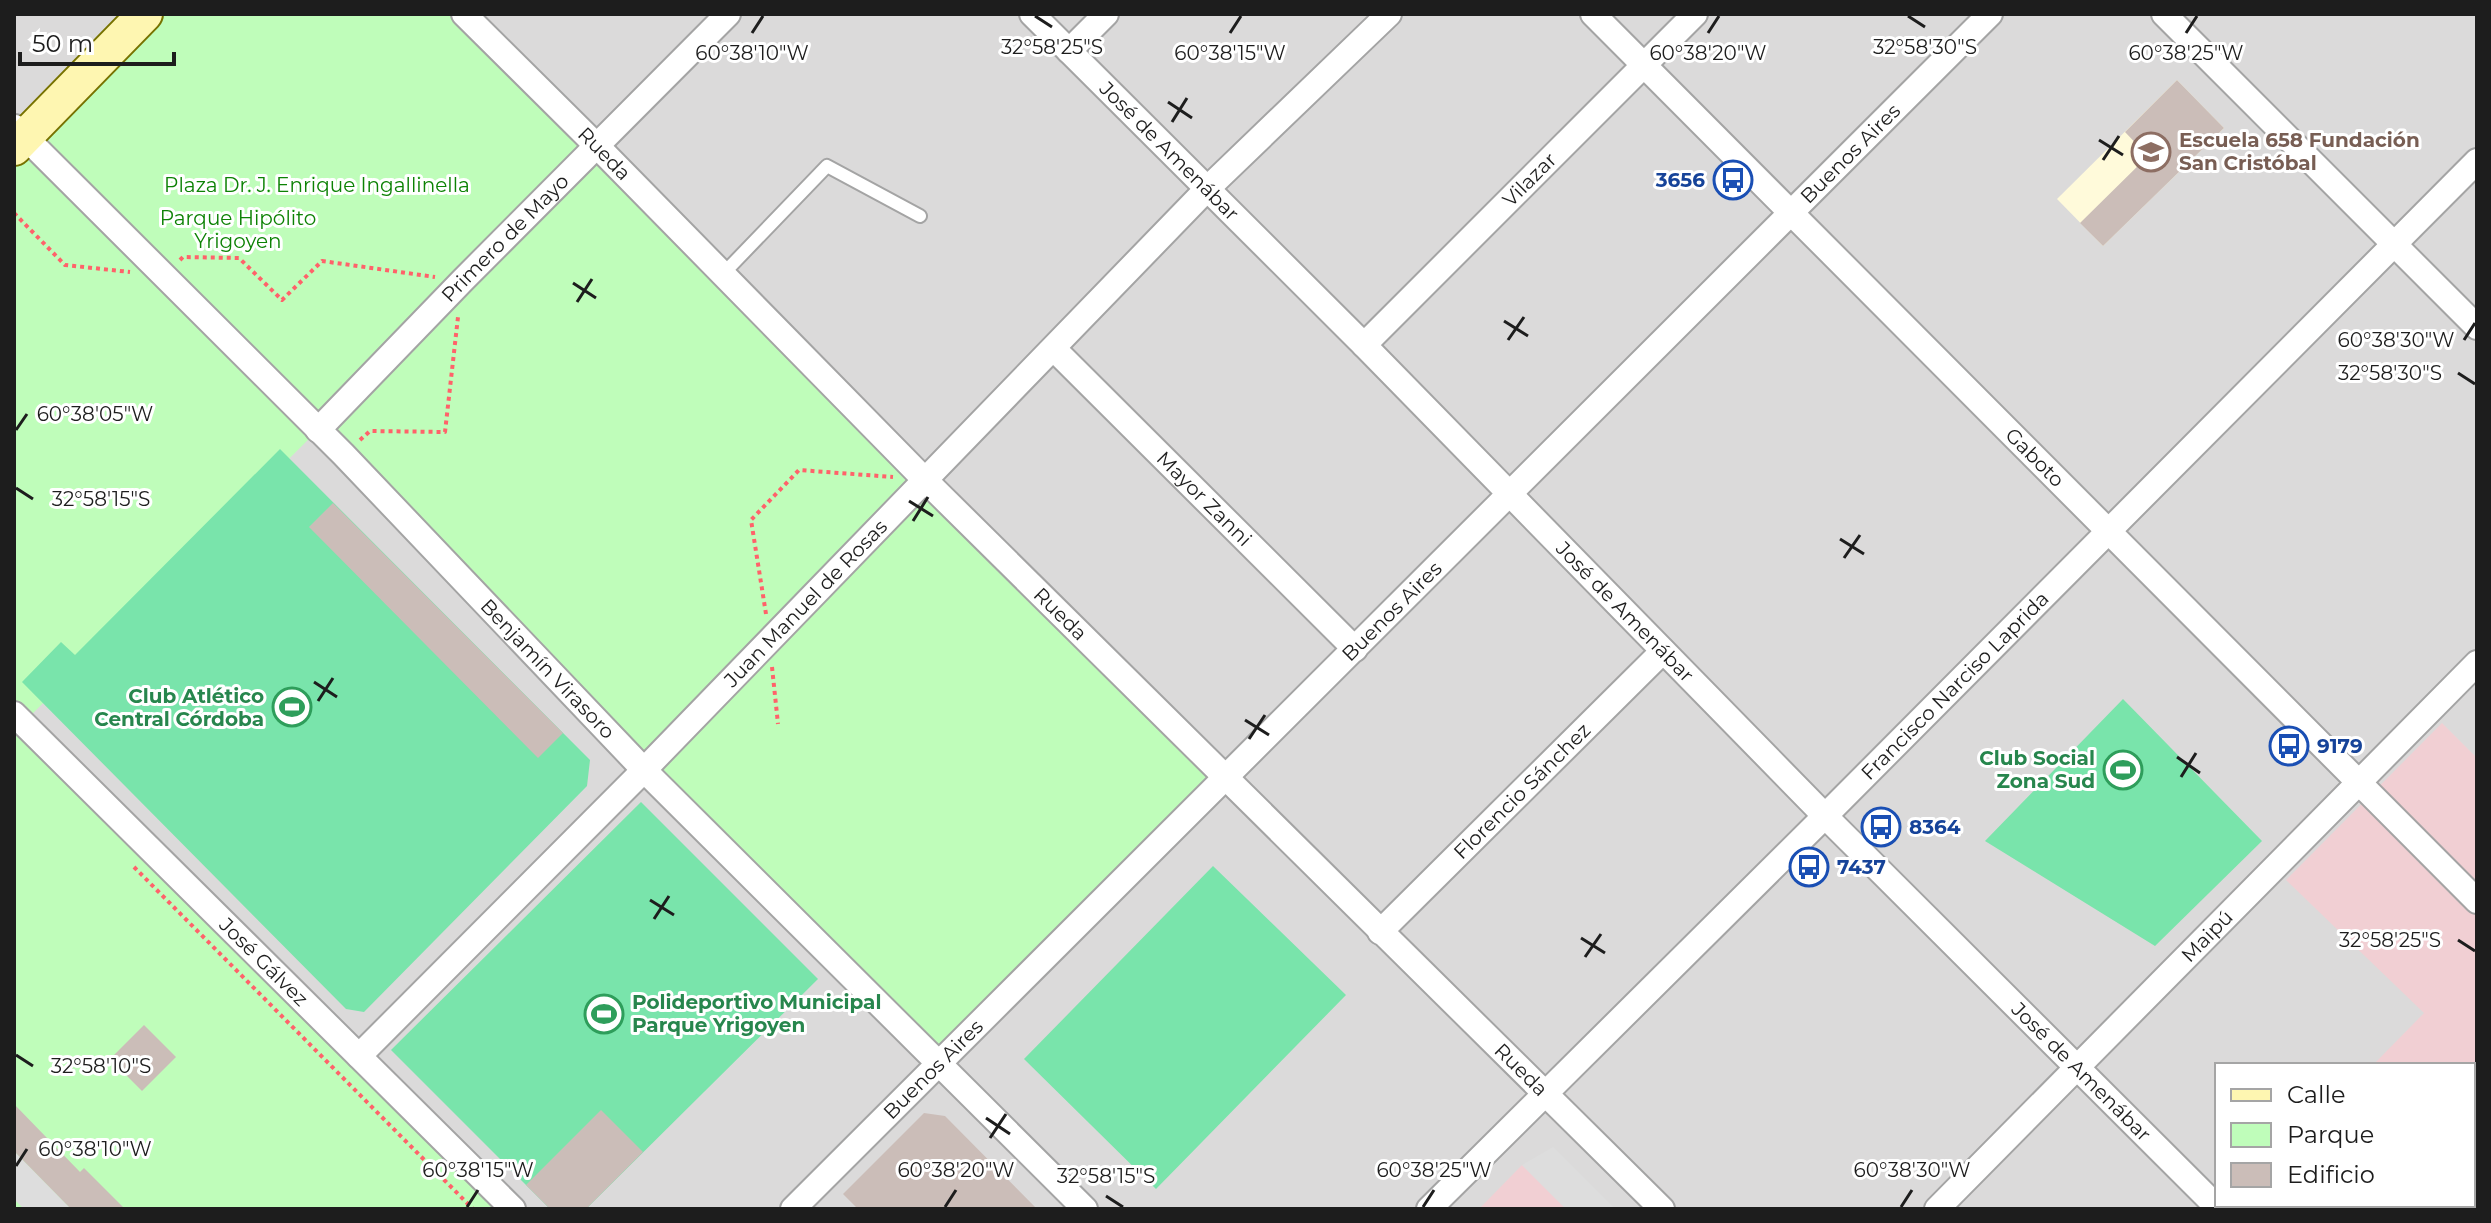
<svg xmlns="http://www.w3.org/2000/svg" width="2491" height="1223" font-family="Montserrat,sans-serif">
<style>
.residential{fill:#dbdada;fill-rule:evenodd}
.commercial{fill:#f1cfd3}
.education{fill:#fffada}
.park{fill:#bffdba}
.pitch{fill:#79e4ab}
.parking{fill:#ddd}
.building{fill:#cbbdb8}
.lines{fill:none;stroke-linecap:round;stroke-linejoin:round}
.lane-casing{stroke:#a4a4a4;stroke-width:16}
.street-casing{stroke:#a4a4a4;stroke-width:28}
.secondary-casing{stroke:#777200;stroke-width:38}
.path{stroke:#ff626a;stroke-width:4;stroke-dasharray:4 4;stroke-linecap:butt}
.lane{stroke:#fff;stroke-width:12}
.street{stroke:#fff;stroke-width:24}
.secondary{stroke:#fef6b1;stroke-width:34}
.ticks{fill:none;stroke:#1d1d1d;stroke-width:3}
.labels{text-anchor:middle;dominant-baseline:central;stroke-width:6;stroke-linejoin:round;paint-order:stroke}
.education-label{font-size:20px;font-weight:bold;fill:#785e54;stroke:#fff;text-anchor:start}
.street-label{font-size:20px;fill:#1d1d1d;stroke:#fff}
.transit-label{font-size:20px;font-weight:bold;fill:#164399;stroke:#fff;text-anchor:start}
.park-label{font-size:20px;fill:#0c8204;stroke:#fff}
.leisure-label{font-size:20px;font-weight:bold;fill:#27864d;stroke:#fff;text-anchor:end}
.ticks-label{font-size:20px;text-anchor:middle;fill:#1d1d1d;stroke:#fff;stroke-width:6;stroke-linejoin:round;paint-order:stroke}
</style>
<rect width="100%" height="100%" fill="#efe8e2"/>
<path class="residential" d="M14,14h2463v1195h-2463zM2217,1065h256v140h-256z"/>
<path class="commercial" d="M2442,723l35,35v451h-250l4,-4h242v-140h-100l51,-52 -138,-133z
M1522,1165l44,44h-87z"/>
<path class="education" d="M2177,80l47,48 -121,118 -46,-47z"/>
<path class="park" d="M145,14h319l762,763 -286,287 -622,-634 -295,293 490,486h-499v-1061z"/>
<path class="pitch" d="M280,449l310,311 -3,26 -223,226 -18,-3 -324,-327 39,-40 14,13z
M2123,699l139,142 -107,105 -170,-105z
M641,802l177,177 -232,230h-36l-159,-159z
M1213,866l133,129 -190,194 -132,-130z"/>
<path class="parking" d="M1553,1147l62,62h-49l-44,-44z
M14,1151l57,58h-47l-10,-10z"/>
<path class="building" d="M2177,80l47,48 -121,118 -23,-23 68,-67 -23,-24z
M333,503l230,230 -25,25 -229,-231z
M144,1025l32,32 -34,34 -32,-32z
M14,1104l66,68 4,-4 41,41h-54l-57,-58z
M601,1110l42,42 -57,57h-36l-24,-24z
M924,1113l21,3 92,93h-179l-15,-15z"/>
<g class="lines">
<defs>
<path id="lane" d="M723,274l104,-108 93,50"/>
<g id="street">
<path id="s1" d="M464,14l134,133 327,333 737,729"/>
<path id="s2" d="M1032,14l332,331 461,471 394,393"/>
<path id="s3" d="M1593,14l884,887"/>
<path d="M2164,14l313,313"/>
<path d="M1069,51l37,-37"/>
<path id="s4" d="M15,127l328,327 301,316 441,439"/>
<path id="s5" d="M1364,345l331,-331"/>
<path id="s6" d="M1054,349l301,300"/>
<path id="s7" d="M318,430l145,-150 265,-266"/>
<path id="s8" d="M14,714l499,495"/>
<path id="s9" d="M1380,932l283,-281"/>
<path id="s10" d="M359,1056l285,-286 563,-581 182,-175"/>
<path id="s11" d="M793,1209l1197,-1195"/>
<path id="s12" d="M1429,1209l396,-393 652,-655"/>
<path id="s13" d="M1937,1209l540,-546"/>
</g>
<path id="secondary" d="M14,148l131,-134
M2453,1209l4,-4"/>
</defs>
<use href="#lane" class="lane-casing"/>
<use href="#street" class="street-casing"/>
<use href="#secondary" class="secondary-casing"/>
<path class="path" d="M14,213l51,52 65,7
M180,260l3,-3 56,1 43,42 40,-39 113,16
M360,440l10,-9 75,1 13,-115
M766,614l-15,-94 48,-50 94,7
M772,667l6,57
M134,867l339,342
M2473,1136l4,-4
M2400,1209l4,-4"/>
<use href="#lane" class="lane"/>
<use href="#street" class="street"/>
<use href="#secondary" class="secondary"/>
</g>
<path class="ticks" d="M1035,16l17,11M1908,16l17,11M752,33l11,-17M1230,33l11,-17M1708,33l11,-17M2186,33l11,-17M1168,102l24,16M1172,122l15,-24M2099,140l24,15M2103,160l16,-24M573,283l23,15M577,302l15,-23M1504,321l24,15M1508,340l16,-23M2464,340l11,-17M2458,373l17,11M16,430l11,-16M16,488l17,11M909,501l24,15M913,521l15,-24M1840,539l24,15M1844,558l16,-23M314,682l23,15M318,701l15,-23M1245,720l24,15M1249,739l16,-24M2177,757l23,16M2181,777l15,-24M650,900l24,15M654,919l15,-23M1581,938l24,15M2458,940l17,11M1585,957l16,-23M16,1055l17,11M986,1118l24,16M990,1138l16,-24M16,1166l11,-17M1106,1196l17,11M467,1207l11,-17M945,1207l11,-17M1423,1207l11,-17M1901,1207l11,-17"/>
<defs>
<symbol id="school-ring" viewBox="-11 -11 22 22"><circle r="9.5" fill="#fff" stroke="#8d6e63" stroke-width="1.5"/><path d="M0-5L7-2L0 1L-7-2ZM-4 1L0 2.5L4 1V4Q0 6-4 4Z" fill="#8d6e63"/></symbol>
<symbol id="bus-ring" viewBox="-11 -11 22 22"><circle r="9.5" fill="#fff" stroke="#1a4fb4" stroke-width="1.5"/><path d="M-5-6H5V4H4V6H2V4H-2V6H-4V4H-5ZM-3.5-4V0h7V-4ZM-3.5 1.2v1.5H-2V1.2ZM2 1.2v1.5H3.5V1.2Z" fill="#1a4fb4"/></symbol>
<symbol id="stadium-ring" viewBox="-11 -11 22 22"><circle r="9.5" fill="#fff" stroke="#2e9e5b" stroke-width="1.5"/><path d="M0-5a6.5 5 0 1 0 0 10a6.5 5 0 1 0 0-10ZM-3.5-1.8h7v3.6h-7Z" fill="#2e9e5b"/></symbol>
</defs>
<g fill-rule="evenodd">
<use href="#school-ring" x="2129" y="130" width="44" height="44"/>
<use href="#bus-ring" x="1711" y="158" width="44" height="44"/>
<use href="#stadium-ring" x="270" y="685" width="44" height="44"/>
<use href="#bus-ring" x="2267" y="724" width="44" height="44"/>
<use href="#stadium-ring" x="2101" y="748" width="44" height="44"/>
<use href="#bus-ring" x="1859" y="805" width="44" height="44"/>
<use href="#bus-ring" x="1787" y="845" width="44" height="44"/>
<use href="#stadium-ring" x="582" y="992" width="44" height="44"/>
</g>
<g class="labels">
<g class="education-label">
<text x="2179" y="140">Escuela 658 Fundación<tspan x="2179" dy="23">San Cristóbal</tspan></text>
</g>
<g class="street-label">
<text stroke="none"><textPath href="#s2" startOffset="194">José de Amenábar</textPath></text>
<text stroke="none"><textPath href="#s1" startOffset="198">Rueda</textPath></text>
<text stroke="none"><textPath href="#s11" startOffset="1494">Buenos Aires</textPath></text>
<text stroke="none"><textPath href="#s5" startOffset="234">Vilazar</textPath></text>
<text stroke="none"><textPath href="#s7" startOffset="268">Primero de Mayo</textPath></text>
<text stroke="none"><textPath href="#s3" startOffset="626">Gaboto</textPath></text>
<text stroke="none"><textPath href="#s6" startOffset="212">Mayor Zanni</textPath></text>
<text stroke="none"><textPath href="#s10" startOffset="636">Juan Manuel de Rosas</textPath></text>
<text stroke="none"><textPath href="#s11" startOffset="846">Buenos Aires</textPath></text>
<text stroke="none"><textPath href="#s2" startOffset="842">José de Amenábar</textPath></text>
<text stroke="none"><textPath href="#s1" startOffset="846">Rueda</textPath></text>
<text stroke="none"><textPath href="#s4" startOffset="760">Benjamín Virasoro</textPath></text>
<text stroke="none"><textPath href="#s12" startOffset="742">Francisco Narciso Laprida</textPath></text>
<text stroke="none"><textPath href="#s9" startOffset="200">Florencio Sánchez</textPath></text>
<text stroke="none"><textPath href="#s13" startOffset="384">Maipú</textPath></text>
<text stroke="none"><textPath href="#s8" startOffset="352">José Gálvez</textPath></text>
<text stroke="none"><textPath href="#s1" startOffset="1494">Rueda</textPath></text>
<text stroke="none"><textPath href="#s11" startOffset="198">Buenos Aires</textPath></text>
<text stroke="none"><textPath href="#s2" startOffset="1490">José de Amenábar</textPath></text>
</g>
<g class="transit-label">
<text x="1705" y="180" text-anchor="end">3656</text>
<text x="2317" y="746">9179</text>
<text x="1909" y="827">8364</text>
<text x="1837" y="867">7437</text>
</g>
<g class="park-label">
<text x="317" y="185">Plaza Dr. J. Enrique Ingallinella</text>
<text x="238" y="218">Parque Hipólito<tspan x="238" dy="23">Yrigoyen</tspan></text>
</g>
<g class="leisure-label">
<text x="264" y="696">Club Atlético<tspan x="264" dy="23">Central Córdoba</tspan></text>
<text x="2095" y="758">Club Social<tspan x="2095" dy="23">Zona Sud</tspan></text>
<text x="632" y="1002" text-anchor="start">Polideportivo Municipal<tspan x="632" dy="23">Parque Yrigoyen</tspan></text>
</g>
</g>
<g class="ticks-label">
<text x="1052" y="54">32°58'25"S</text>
<text x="1925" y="54">32°58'30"S</text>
<text x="2186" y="60">60°38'25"W</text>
<text x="752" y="60">60°38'10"W</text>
<text x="1230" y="60">60°38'15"W</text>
<text x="1708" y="60">60°38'20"W</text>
<text x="2396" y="347">60°38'30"W</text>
<text x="2390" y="380">32°58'30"S</text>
<text x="95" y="421">60°38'05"W</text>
<text x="101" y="506">32°58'15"S</text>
<text x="2390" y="947">32°58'25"S</text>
<text x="101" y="1073">32°58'10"S</text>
<text x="95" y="1156">60°38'10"W</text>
<text x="478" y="1177">60°38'15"W</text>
<text x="956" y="1177">60°38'20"W</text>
<text x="1434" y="1177">60°38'25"W</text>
<text x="1912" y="1177">60°38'30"W</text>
<text x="1106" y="1183">32°58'15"S</text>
</g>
<rect width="2491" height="1223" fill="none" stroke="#1d1d1d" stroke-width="32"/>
<rect x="2215" y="1063" width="260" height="144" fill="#ffffff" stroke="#a5a5a5" stroke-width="2"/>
<rect x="2231" y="1089" width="40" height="12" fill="#fef6b1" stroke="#a5a5a5" stroke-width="2"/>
<text x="2287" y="1103" font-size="24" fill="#1d1d1d">Calle</text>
<rect x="2231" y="1123" width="40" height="24" fill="#bffdba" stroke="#a5a5a5" stroke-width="2"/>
<text x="2287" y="1143" font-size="24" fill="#1d1d1d">Parque</text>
<rect x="2231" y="1163" width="40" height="24" fill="#cbbdb8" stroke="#a5a5a5" stroke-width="2"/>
<text x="2287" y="1183" font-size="24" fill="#1d1d1d">Edificio</text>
<path d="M20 52v12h154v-12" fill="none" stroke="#1d1d1d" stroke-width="4"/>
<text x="32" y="52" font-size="24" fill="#1d1d1d" stroke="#ffffff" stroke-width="6" paint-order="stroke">50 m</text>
</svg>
